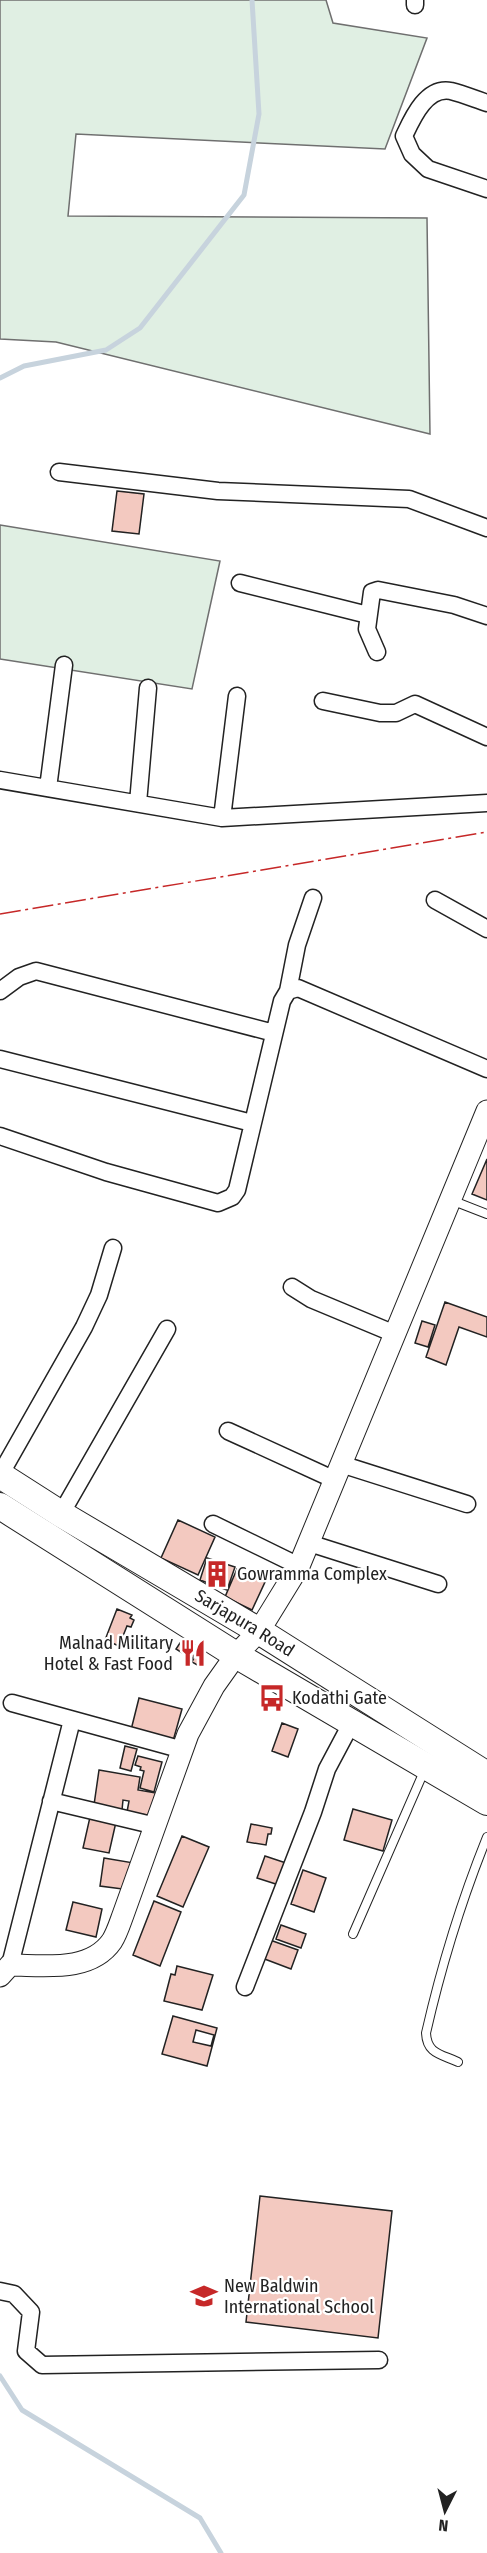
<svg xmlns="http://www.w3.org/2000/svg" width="487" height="2553" font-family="'Fira Sans Condensed',sans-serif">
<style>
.green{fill:#e0efe3;stroke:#6f6f6f;stroke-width:1.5}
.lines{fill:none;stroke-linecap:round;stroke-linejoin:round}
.stream{stroke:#c7d3dd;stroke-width:5}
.building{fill:#f3c9c0;stroke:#222;stroke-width:1.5;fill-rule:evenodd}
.service-casing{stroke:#222;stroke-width:10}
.minor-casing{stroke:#222;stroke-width:19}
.tertiary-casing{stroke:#222;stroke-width:23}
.primary-casing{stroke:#222;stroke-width:28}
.service{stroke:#fff;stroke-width:8}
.minor{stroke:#fff;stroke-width:16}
.tertiary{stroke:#fff;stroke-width:21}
.primary{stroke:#fff;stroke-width:26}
.power{stroke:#c62828;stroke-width:1.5;stroke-dasharray:21 4.5 3 4.5;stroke-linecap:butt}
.labels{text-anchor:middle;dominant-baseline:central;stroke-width:4.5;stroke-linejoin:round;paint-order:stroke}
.poi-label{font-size:18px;fill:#222;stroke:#fff;text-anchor:start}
.street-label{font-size:18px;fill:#222;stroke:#fff}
</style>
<rect width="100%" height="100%" fill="#fff"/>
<path class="green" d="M0,0h326l7,23 94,15 -42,111 -309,-15 -8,82 359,2 3,216 -374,-92 -56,-3z
M0,525l220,36 -28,128 -192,-30z"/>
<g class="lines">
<path class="stream" d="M0,378l24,-12 82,-16 34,-22 104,-133 15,-81 -7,-114
M0,2376l22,34 178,108 21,35"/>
</g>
<path class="building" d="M117,491l27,3 -5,40 -27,-3z
M487,1159v41l-15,-6z
M445,1302l42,15v20l-28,-10 -13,38 -20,-8z
M422,1321l13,4 -7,22 -13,-4z
M178,1520l37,17 -17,38 -37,-17z
M207,1558l28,9 -8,23 -27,-10z
M237,1569l28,13 -13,28 -27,-13z
M117,1609l15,6 -2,3 4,2 -3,7 -4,-1 -8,20 -14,-6z
M180,1643l16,9 -4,7 -16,-10z
M197,1652l7,4 -5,10 -7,-4z
M139,1698l43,11 -9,32 -42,-11z
M282,1723l16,6 -10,28 -16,-6z
M125,1746l12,3 -6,22 -11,-3z
M138,1756l24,6 -8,30 -14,-4 4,-17 -4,-1 1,-3 -6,-2z
M99,1770l41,7 -2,13 18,3 -3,23 -26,-4 2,-11 -6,-1 -1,10 -28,-5z
M353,1809l39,11 -9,31 -39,-11z
M90,1817l26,5 -7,31 -26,-5z
M251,1824l21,4 -1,6h-3l-2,11 -19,-3z
M182,1836l27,11 -26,60 -26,-11z
M265,1856l24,8 -7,22 -25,-8z
M104,1858l30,5 -4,27 -30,-4z
M303,1870l23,8 -12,34 -23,-8z
M154,1901l27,11 -21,54 -27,-11z
M73,1902l29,7 -6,28 -30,-7z
M281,1925l25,9 -5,14 -25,-9z
M270,1940l28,10 -7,19 -29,-11z
M177,1966l36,9 -11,35 -38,-9 7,-27 4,1z
M173,2016l44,12 -10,38 -45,-12zM196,2030l18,5 -3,11 -18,-4z
M260,2196l132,15 -14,127 -132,-16z"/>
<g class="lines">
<defs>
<path id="service" d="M451,1200l36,14
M353,1934l72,-165
M458,2062c-17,-8 -31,-8 -32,-29 16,-70 34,-129 61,-196"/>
<path id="minor" d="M415,5v-5
M487,103c-12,-4 -24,-9 -36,-12 -25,-5 -39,28 -47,45l8,18 16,15 59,20
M59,472l159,19 191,8 78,29
M240,583l128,32
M377,652l-10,-23 5,-37 6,-2 76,15 33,11
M323,701l57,12h16l19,-9 72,33
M0,780l222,38 265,-15
M48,788l16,-123
M138,803l10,-115
M222,818l15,-122
M435,900l52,29
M0,991l19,-14 17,-6 238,62
M288,991l9,-46 16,-47
M0,1059l252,64
M0,1136l106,36 112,31 14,-6 5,-7 45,-189 6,-10 10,-3 189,81
M292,1287l19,12 84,35
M228,1431l107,49
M341,1464l126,40
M0,1475l84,-148 15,-32 14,-47
M61,1514l106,-185
M213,1524l86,42
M309,1543l129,41
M12,1703l171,47
M51,1801l105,25
M10,1965l62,-245
M245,1987l68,-175 14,-43 25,-47
M0,2291l14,3 17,18 -5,39 16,14 337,-5"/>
<path id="tertiary" d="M0,1976l10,-11c33,0 80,8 102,-24 5,-8 8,-18 11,-26l65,-181 26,-48 22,-31 23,-24 40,-65 188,-455"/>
<g id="primary">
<path id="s1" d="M0,1475l61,39 198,117 228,144"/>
<path d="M0,1506l236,149 251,147"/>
</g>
</defs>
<use href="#service" class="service-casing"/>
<use href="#minor" class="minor-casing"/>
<use href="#tertiary" class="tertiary-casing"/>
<use href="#primary" class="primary-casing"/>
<use href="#service" class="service"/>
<use href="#minor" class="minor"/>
<use href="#tertiary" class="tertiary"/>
<use href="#primary" class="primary"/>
<path class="power" d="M0,914l487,-82"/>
</g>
<defs>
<symbol id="building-bare" viewBox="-9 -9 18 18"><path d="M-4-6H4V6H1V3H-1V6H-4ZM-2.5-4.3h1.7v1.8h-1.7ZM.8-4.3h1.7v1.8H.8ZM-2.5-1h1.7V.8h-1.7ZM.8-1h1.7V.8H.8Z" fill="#c62828" stroke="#fff" stroke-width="2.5" paint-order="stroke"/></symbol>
<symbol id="restaurant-bare" viewBox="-9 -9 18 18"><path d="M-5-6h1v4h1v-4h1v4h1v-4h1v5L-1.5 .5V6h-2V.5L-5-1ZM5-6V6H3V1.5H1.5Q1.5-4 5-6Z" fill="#c62828" stroke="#fff" stroke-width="2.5" paint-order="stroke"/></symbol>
<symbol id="bus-bare" viewBox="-9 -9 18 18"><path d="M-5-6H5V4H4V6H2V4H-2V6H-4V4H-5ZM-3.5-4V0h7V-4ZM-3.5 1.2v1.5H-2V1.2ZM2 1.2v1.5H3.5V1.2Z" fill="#c62828" stroke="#fff" stroke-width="2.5" paint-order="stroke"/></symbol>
<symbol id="school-bare" viewBox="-9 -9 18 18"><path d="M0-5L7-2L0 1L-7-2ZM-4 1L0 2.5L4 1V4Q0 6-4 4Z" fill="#c62828" stroke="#fff" stroke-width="2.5" paint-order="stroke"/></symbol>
</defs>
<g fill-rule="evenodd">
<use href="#building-bare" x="198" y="1555" width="38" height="38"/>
<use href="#restaurant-bare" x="174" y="1634" width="38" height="38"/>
<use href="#bus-bare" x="253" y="1679" width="38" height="38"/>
<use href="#school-bare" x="185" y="2277" width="38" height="38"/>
</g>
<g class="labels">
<g class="poi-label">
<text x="237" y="1574">Gowramma Complex</text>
<text x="173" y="1643" text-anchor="end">Malnad Military<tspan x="173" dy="21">Hotel &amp; Fast Food</tspan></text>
<text x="292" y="1698">Kodathi Gate</text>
<text x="224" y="2286">New Baldwin<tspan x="224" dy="21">International School</tspan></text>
</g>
<g class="street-label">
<text stroke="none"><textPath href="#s1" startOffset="286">Sarjapura Road</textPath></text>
</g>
</g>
<g transform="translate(445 2511) rotate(186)" stroke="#ffffff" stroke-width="4.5" paint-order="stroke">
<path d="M0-4.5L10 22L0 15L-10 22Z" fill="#222222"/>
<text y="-9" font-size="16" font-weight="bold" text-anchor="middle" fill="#222222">N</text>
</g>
</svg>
